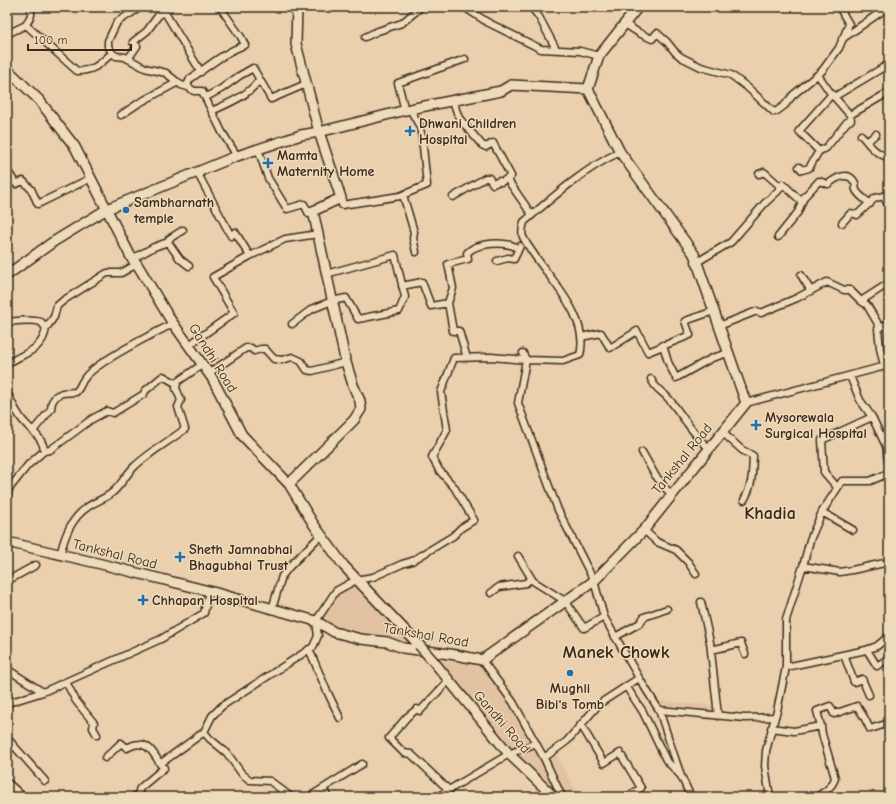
<svg xmlns="http://www.w3.org/2000/svg" width="896" height="804" font-family="'Comic Neue',sans-serif">
<style>
.built{fill:#e2c2a1}
.lines{fill:none;stroke-linecap:round;stroke-linejoin:round}
.street-casing{stroke:#3b2a1e;stroke-width:9}
.secondary-casing{stroke:#3b2a1e;stroke-width:12}
.street{stroke:#eedbb9;stroke-width:6}
.secondary{stroke:#eedbb9;stroke-width:9}
.secondary-bridge-casing{stroke:#3b2a1e;stroke-width:12;stroke-linecap:butt}
.secondary-bridge{stroke:#eedbb9;stroke-width:9}
.poi-dot{fill:#1f6fb2;stroke:#eedbb9;stroke-width:1.5}
.labels{text-anchor:middle;dominant-baseline:central;stroke-width:3;stroke-linejoin:round;paint-order:stroke}
.poi-label{font-size:14px;font-weight:bold;fill:#3b2a1e;stroke:#eedbb9;text-anchor:start}
.street-label{font-size:14px;fill:#3b2a1e;stroke:#eedbb9}
.district-label{font-size:18px;font-weight:bold;fill:#3b2a1e;stroke:#eedbb9}
</style>
<rect width="100%" height="100%" fill="#ebd0ae"/>
<filter id="ink" filterUnits="userSpaceOnUse"><feTurbulence type="fractalNoise" baseFrequency=".025" numOctaves="2"/><feDisplacementMap in="SourceGraphic" scale="8" xChannelSelector="R" yChannelSelector="G"/><feConvolveMatrix kernelMatrix="1 2 1 2 8 2 1 2 1" color-interpolation-filters="sRGB"/></filter>
<g filter="url(#ink)">
<path class="built" d="M356,584l56,60 -73,-16 -21,-7 19,-29z
M436,656l43,6 22,30 14,21 16,29 -19,7z
M661,701l55,5 -1,5 -54,-5z
M535,747l24,50 -40,-41z
M554,749l25,48h-15l-19,-45z"/>
<g class="lines">
<defs>
<path id="street" d="M31,7v8l-5,10 51,46c17,0 23,-7 35,-18
M141,7l-24,15 -9,19v5l4,7 4,3 9,1 20,11 21,5 15,12 7,2
M220,7l21,30 4,8c-19,6 -39,23 -55,34l-2,4v4l6,4h8l20,41 15,24
M464,7l23,15 54,27 39,2 19,5
M531,7l8,10 17,32
M164,11l37,61
M625,24l14,9 13,6 5,-6 10,9 8,10 6,5 20,10 30,8 16,12 27,25 3,-1 8,-6 8,-10 29,-24 17,-23 10,-24 -10,-17
M7,34l19,-9
M365,37l13,-6 24,-8 19,-16
M842,39l46,-32
M128,59l9,-13 -4,-4 14,-11 11,-15 12,-9
M818,75l12,17 20,23
M206,97l15,-8 18,-13 14,-8 18,31 35,-15
M834,97l55,-33
M453,101l6,17 23,27 4,2 7,-4 18,33 -4,3 25,36
M212,111c17,-8 36,-15 47,-31
M405,111l-7,-28 67,-24
M121,115l18,-12 39,-21
M861,135c10,11 12,17 26,22l2,4
M867,142l9,-8
M258,149l10,29 19,31 17,-5 5,10 4,-1
M819,151l-20,-20 33,-37
M799,167l3,3 7,-2 10,-17 7,-3 21,-26 4,-2 -1,-5 39,-23
M7,170l9,14 7,-3 8,8 7,15 53,-26
M197,172l34,64 4,-4 15,24
M759,174l5,-2 17,15
M403,195l11,37 -1,6 3,14
M883,196l6,10
M453,197l32,-19h4l4,6 6,-3 2,1 6,-3
M341,198l1,7 58,-9 27,-11 -5,-48 -3,-12 -9,-16
M842,223l9,-10 6,2 18,-17 14,-3
M778,237l20,-25 6,-15 15,-16 9,3c8,-6 21,-14 27,-1 1,2 0,5 1,7 2,5 10,10 14,14
M168,242l1,-3 14,-9
M132,259l22,-12 14,-5 12,17 9,7
M497,261l11,-3 6,1 6,-13
M697,262l34,-20 34,-39 13,-12 5,-7 18,17
M801,275l10,16
M402,286l20,-4 9,24 17,-3
M861,301l28,-18
M7,309v1
M7,322c11,-1 23,-3 34,0l5,6c-3,23 -23,25 -39,36
M292,324l20,-15 20,-8 14,-3 12,21 41,-8 6,-14 -10,-42 -69,19
M719,326l38,-15 4,2 36,-15 30,-16 17,8h6l11,11 6,4 11,19
M46,328l8,-11 3,-11 7,-6 43,-27h14l16,-9
M581,337l20,-4 9,15 27,-17 11,21 42,-17 -5,-14 29,-10
M189,345l45,-32 -21,-36 37,-21 35,-17 33,-5
M663,345l5,17 8,16 36,-20 16,-5
M523,353l3,7 -8,43 40,107 36,71 10,36
M467,358l-8,-27h-6l-5,-28 5,-15 -5,-24 20,-5 -1,-6c10,-11 38,-12 51,-5
M884,366l-4,-18 -2,-19 11,-6
M209,373l37,-25h5l3,3 7,-2h4l9,10 8,1 10,-3 9,4 6,9 5,1 34,-9
M850,376l10,24 12,17 14,29 3,22
M651,379c5,11 10,11 17,19 14,16 24,36 41,50
M7,392c4,8 7,16 12,23 6,12 25,21 25,36
M746,403l143,-38
M33,431l18,-22 1,-7 4,-6 6,-3 14,-1c5,-5 4,-8 8,-13 9,-16 71,-46 90,-56
M722,432l20,18 11,6c-1,17 0,29 -9,44
M642,452l13,23 16,20
M837,487l-13,-15 -2,-32 50,-23
M7,498l2,-9 19,-24 16,-14 6,-1 42,-31 15,-8 6,2 31,-19 1,-3 18,-15 14,8
M822,512l31,18
M644,530l13,12 19,8 12,12 8,12
M60,555c5,-20 11,-37 29,-49 8,-5 17,-8 24,-14 9,-8 14,-19 22,-26 15,-14 33,-24 50,-37l-7,-22 3,-7 -5,-12 1,-6 26,-18
M518,556l15,25 32,20 19,27 20,-11 35,61 20,32 22,66 10,21
M803,566l37,6 12,-2 37,-8
M7,581l29,-16
M491,593l8,-6 27,-4 5,-5
M701,602l9,40 8,74
M272,609l10,-33 8,-10 31,-31
M615,637l25,-14 4,-6 23,-8
M309,649l17,40 14,29
M711,650l30,-7 4,11
M867,650l10,16 12,-8
M844,655l10,27 8,-3 7,16
M482,660l31,42 31,56
M7,667l3,4 33,21
M786,667l80,-17 11,-4 12,-10
M449,680l-29,31 -3,-2 -10,8 -18,21 15,15 7,1 38,36
M66,682l10,19 18,22 -1,5 4,7
M626,686l17,26 23,48 14,15
M7,700l4,2 32,-10 118,-53 43,-26 5,-22
M659,710l86,8 30,-1 2,-6 9,-44v-47l17,-54 7,-26 12,-28 20,-31h28l19,-8
M581,725l23,38 16,-10 21,35 -14,9
M771,728l23,3 27,-5 -4,-15 13,-5 4,8 23,-8 7,11 6,12 19,-6
M204,732l6,7 17,14 15,21 8,6 20,1 21,16
M7,738l38,43
M105,758l16,-15 6,5c17,-10 25,1 33,16
M323,789l5,8
M134,797l4,-3 2,-6 24,-20 -4,-4 44,-32 8,-16 10,-10 91,-59 5,-11 -2,-15 20,-30 20,-11 17,-3 29,-13 10,-3 41,-25 8,-8 13,-8 -20,-33 -15,-17 -7,-13 15,-27 -6,-38 13,-34 37,-1 35,3 37,1 17,-6c10,-38 -30,-75 -49,-105 -3,-4 -6,-9 -8,-13 -2,-4 0,-11 1,-15 29,-25 61,-54 96,-70
M309,797l53,-33
M437,797l72,-43 27,-11
M562,797l-18,-39 23,-17 32,-37 40,-26
M770,797l-5,-31 1,-15 9,-34
M816,797c8,-5 16,-9 19,-19l-13,-44 -1,-8"/>
<path id="secondary" d="M7,69l32,31 36,47 57,112 5,5 33,55 42,59 30,57 47,49 25,41 30,41 75,79
M7,275l46,-33 54,-33 127,-52 67,-22 18,-3 91,-23 91,-18 10,-6 77,4
M289,484l65,-64 7,-11 -1,-8 -7,-16 -8,-26 -32,-148 28,-13 -22,-66 -23,-88 1,-37
M7,542l90,21 112,28 107,30 18,11 27,7 26,3 16,6 47,6 32,6 112,-79 50,-51 102,-127 -52,-149 -74,-102 -32,-63 11,-33 39,-49
M434,662l75,92 45,43
M7,784l14,13"/>
</defs>
<use href="#street" class="street-casing"/>
<use href="#secondary" class="secondary-casing"/>
<use href="#street" class="street"/>
<use href="#secondary" class="secondary"/>
<defs>
<path id="secondary-bridge" d="M419,645l15,17"/>
</defs>
<use href="#secondary-bridge" class="secondary-bridge-casing"/>
<use href="#secondary-bridge" class="secondary-bridge"/>
</g>
</g>
<g class="poi-dot">
<path d="M408 125h4v4h4v4h-4v4h-4v-4h-4v-4h4z"/>
<path d="M266 157h4v4h4v4h-4v4h-4v-4h-4v-4h4z"/>
<circle cx="126" cy="210" r="4"/>
<path d="M754 419h4v4h4v4h-4v4h-4v-4h-4v-4h4z"/>
<path d="M178 551h4v4h4v4h-4v4h-4v-4h-4v-4h4z"/>
<path d="M141 594h4v4h4v4h-4v4h-4v-4h-4v-4h4z"/>
<circle cx="570" cy="673" r="4"/>
</g>
<g class="labels">
<g class="poi-label">
<text x="419" y="123">Dhwani Children<tspan x="419" dy="16">Hospital</tspan></text>
<text x="277" y="155">Mamta<tspan x="277" dy="16">Maternity Home</tspan></text>
<text x="134" y="202">Sambharnath<tspan x="134" dy="16">temple</tspan></text>
<text x="765" y="417">Mysorewala<tspan x="765" dy="16">Surgical Hospital</tspan></text>
<text x="189" y="549">Sheth Jamnabhai<tspan x="189" dy="16">Bhagubhai Trust</tspan></text>
<text x="152" y="600">Chhapan Hospital</text>
<text x="570" y="688" text-anchor="middle">Mughli<tspan x="570" dy="16">Bibi's Tomb</tspan></text>
</g>
<g class="street-label">
<text transform="translate(213 358) rotate(58)">Gandhi Road</text>
<text transform="translate(682 459) rotate(-51)">Tankshal Road</text>
<text transform="translate(115 554) rotate(14)">Tankshal Road</text>
<text transform="translate(426 635) rotate(10)">Tankshal Road</text>
<text transform="translate(502 722) rotate(49)">Gandhi Road</text>
</g>
<g class="district-label">
<text x="770" y="513">Khadia</text>
<text x="616" y="652">Manek Chowk</text>
</g>
</g>
<rect width="896" height="804" fill="none" stroke="#eedbb9" stroke-width="24"/>
<rect x="12" y="12" width="872" height="780" fill="none" stroke="#3b2a1e" stroke-width="1.5" filter="url(#ink)"/>
<path d="M28 44v6h103v-6" fill="none" stroke="#3b2a1e" stroke-width="2"/>
<text x="34" y="44" font-size="12" fill="#3b2a1e" stroke="#eedbb9" stroke-width="3" paint-order="stroke">100 m</text>
</svg>
